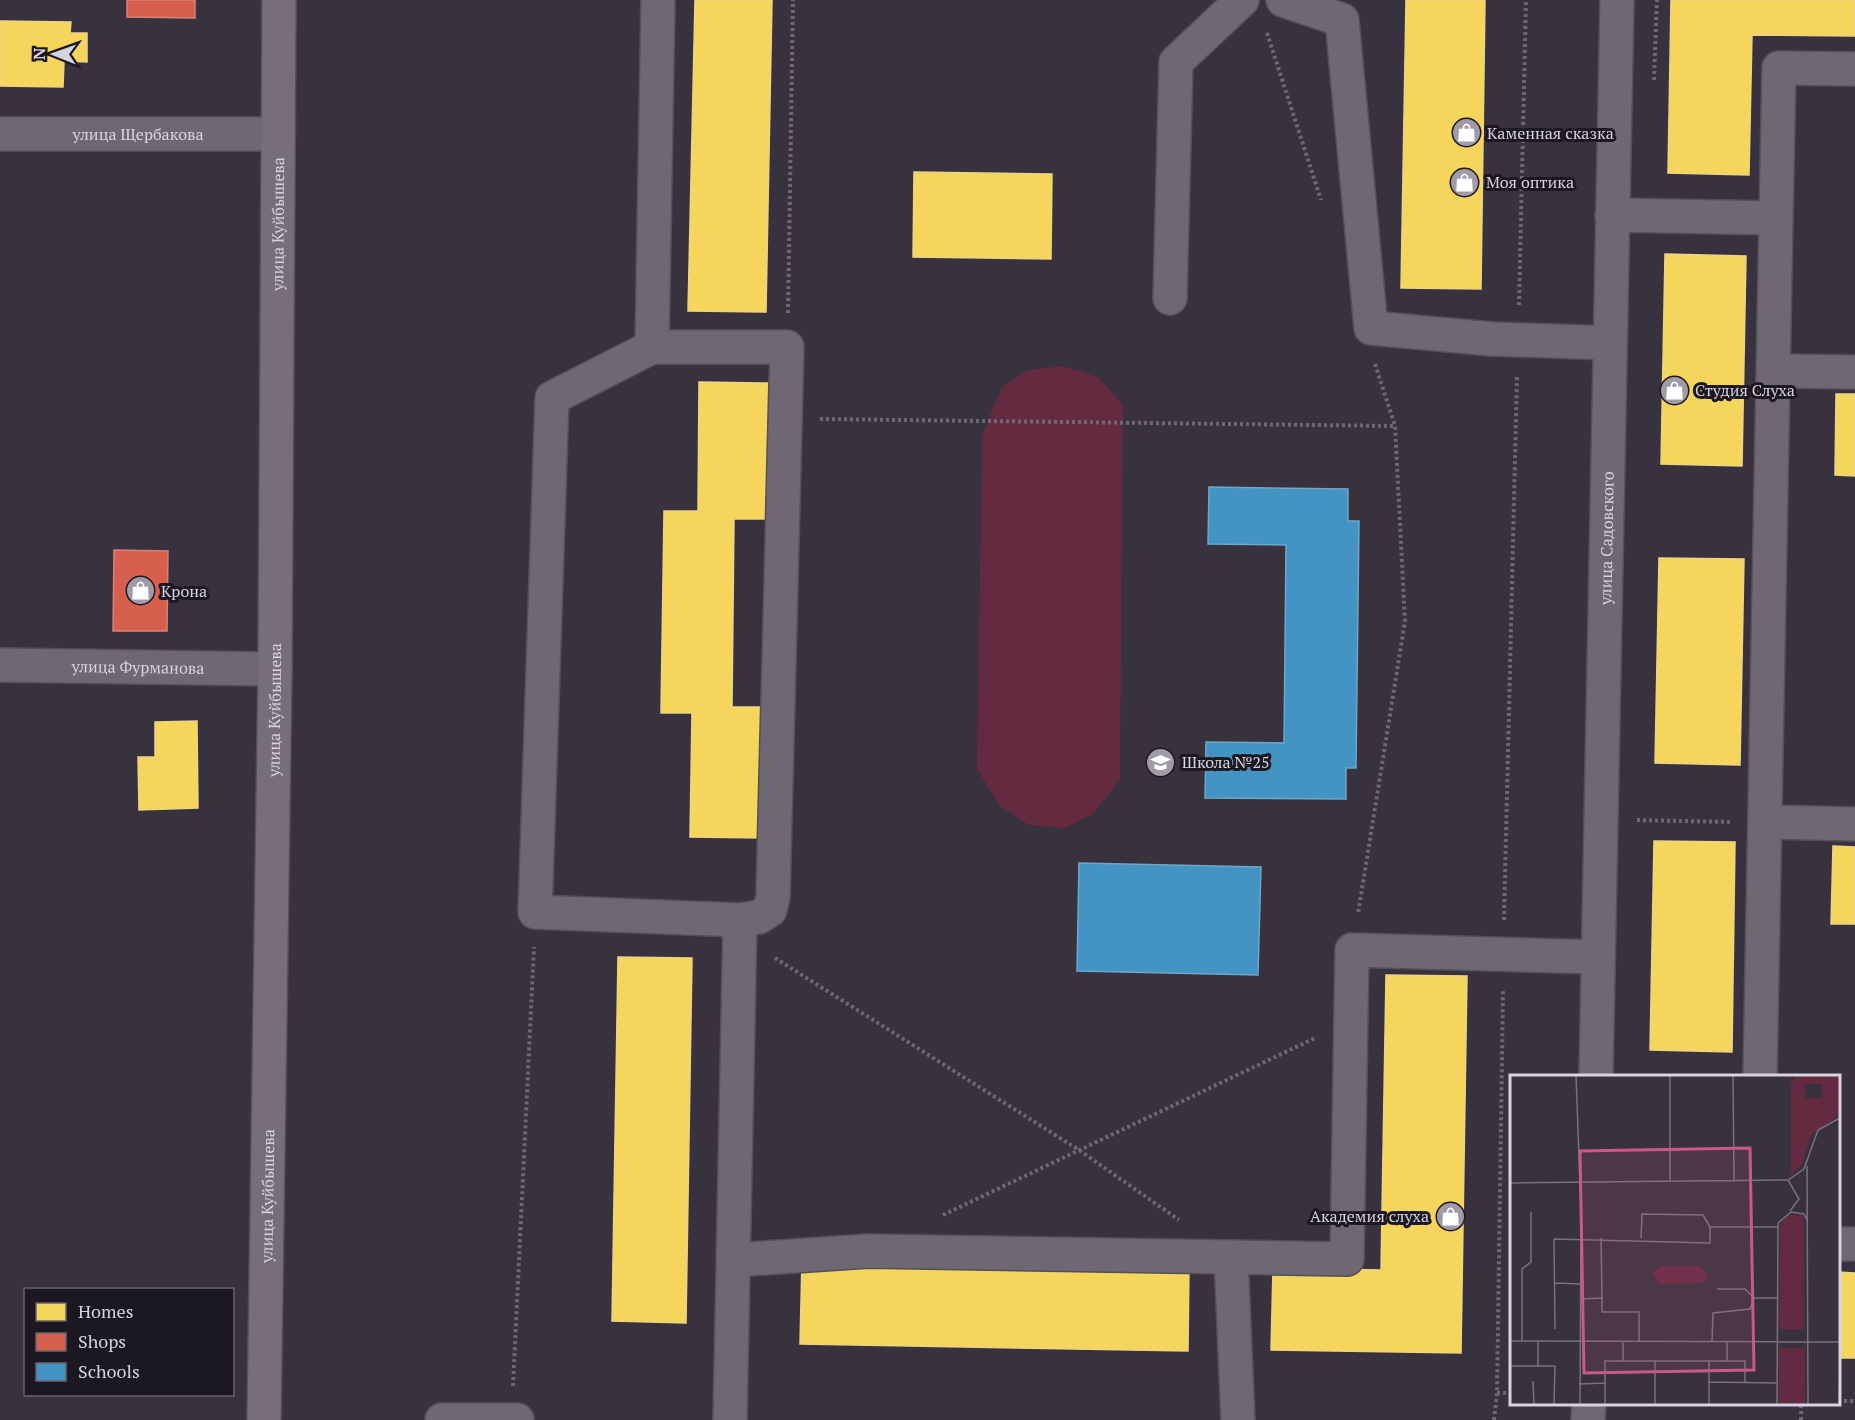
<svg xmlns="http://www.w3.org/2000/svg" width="1855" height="1420" font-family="'PT Serif',serif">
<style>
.green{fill:#632a40}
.homes{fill:#f6d55c;stroke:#edd484;stroke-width:1.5}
.shops{fill:#d6604d;stroke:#d78279;stroke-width:1.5}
.schools{fill:#4393c3;stroke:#70a6cc;stroke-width:1.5}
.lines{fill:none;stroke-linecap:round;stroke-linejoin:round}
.minor-casing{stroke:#535059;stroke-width:36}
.major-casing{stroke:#535059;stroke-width:36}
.path{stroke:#6d6972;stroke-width:4;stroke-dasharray:3 3;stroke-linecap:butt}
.minor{stroke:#6d6872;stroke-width:33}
.major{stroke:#786e7b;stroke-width:33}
.labels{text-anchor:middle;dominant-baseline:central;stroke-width:6;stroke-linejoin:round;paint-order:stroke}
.poi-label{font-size:16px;fill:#d8d3e0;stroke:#1c1821;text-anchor:start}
.street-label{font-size:16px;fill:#d8d3e0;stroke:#1c1821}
.inset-road{fill:none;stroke:#77727e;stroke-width:1.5}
.view{fill:#ca598a;fill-opacity:0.15;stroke:#ca598a;stroke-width:3}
.inset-edge{fill:none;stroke:#d8d3e0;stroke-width:3}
</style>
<rect width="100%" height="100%" fill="#37323d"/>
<path class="green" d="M1063,366l35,11 25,28 -3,375 -27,34 -28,14 -36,-3 -29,-19 -23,-37 5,-334 20,-48 26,-17z"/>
<path class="homes" d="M695,0h77l-6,312 -78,-1z
M1406,0h79l-4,289 -80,-1z
M1671,0h184v36l-103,-1 -3,140 -81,-2z
M0,21l71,1 -1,11h17v29l-23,-1 -1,26 -63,-1z
M914,172l138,2 -1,85 -138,-2z
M1665,254l81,2 -4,210 -81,-2z
M699,382l71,1 -2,136h-34l-2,188h32l-2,131 -72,-1 2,-124h-31l3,-202h34z
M1836,394h19v82l-20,-1z
M1659,558l85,1 -4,206 -85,-2z
M197,721l1,87 -59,2 -1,-53h17v-35z
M1654,841l81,1 -3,210 -82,-2z
M1833,846l22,1v77h-24z
M618,957l74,1 -6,365 -74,-2z
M1386,975l81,1 -6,377 -190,-3 2,-82 108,2z
M802,1259l387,7 -1,85 -388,-7z
M1838,1272l17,1v85h-17z"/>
<path class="shops" d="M127,0h68v18l-68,-1z
M114,550l54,1 -1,80h-54z"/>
<path class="schools" d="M1209,487l139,2v32h11l-3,247h-10v31l-141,-1 1,-56 78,1 2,-198 -78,-1z
M1079,863l182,4 -3,108 -181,-4z"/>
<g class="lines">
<defs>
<g id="minor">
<path d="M658,0l-6,347 -100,51 -17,514 205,8"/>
<path d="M1283,0l59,20 29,308 121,11 118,4"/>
<path id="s1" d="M0,134h277"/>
<path d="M1612,215l164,3 3,-150 76,1"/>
<path d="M1170,298l6,-236 66,-62"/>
<path d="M652,347h135l-14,550 -3,13 -11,7 -19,3 -10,500"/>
<path d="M1774,371l81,1"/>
<path id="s2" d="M0,665l275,4"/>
<path d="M1765,822l90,2"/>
<path id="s3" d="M1596,1076l21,-1076"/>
<path d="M1760,1076l16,-858"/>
<path d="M1838,1244h17"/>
<path d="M734,1260l134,-9 363,6"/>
<path d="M442,1420h75"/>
<path d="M1238,1420l-7,-163 116,2 5,-309 246,7"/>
<path d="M1588,1420l1,-16"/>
</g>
<g id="major">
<path id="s4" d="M264,1420l11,-751 4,-669"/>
</g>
</defs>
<use href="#minor" class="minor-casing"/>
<use href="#major" class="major-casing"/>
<path class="path" d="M1267,33l54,167
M1654,80l3,-80
M1519,305l7,-305
M788,313l5,-313
M1375,364l20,62
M820,419l575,7 10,195 -47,293
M1637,820l94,2
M1504,920l13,-544
M775,958l304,192 100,70
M943,1215l372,-177
M513,1386l21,-439
M1497,1393h15
M1838,1401h17
M1494,1420l3,-27 6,-403
M1801,1420v-16"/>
<use href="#minor" class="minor"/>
<use href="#major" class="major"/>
</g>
<defs>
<symbol id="shop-disc" viewBox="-11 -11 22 22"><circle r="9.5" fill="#a09ba7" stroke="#1c1821"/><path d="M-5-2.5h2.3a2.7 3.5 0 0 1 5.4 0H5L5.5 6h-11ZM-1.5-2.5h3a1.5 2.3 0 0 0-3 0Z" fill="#fff"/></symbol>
<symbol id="school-disc" viewBox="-11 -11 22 22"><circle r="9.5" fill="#a09ba7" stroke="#1c1821"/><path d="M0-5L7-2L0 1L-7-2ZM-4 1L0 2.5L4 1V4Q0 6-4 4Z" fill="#fff"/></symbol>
</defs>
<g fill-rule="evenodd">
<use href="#shop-disc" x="1450" y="116" width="33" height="33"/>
<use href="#shop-disc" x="1448" y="166" width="33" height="33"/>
<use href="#shop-disc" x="1658" y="374" width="33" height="33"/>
<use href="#shop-disc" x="124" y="574" width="33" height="33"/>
<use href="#school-disc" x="1144" y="746" width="33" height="33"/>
<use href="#shop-disc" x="1434" y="1200" width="33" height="33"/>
</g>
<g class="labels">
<g class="poi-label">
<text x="1487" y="133">Каменная сказка</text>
<text x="1486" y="182">Моя оптика</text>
<text x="1695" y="390">Студия Слуха</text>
<text x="161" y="591">Крона</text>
<text x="1182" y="762">Школа №25</text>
<text x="1429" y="1216" text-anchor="end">Академия слуха</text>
</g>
<g class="street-label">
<text stroke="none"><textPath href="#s1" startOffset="138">улица Щербакова</textPath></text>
<text stroke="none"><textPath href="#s4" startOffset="1196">улица Куйбышева</textPath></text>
<text stroke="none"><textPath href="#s3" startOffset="538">улица Садовского</textPath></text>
<text stroke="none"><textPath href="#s2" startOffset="138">улица Фурманова</textPath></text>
<text stroke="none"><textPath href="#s4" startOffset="710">улица Куйбышева</textPath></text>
<text stroke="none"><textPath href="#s4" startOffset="224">улица Куйбышева</textPath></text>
</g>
</g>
<g transform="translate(1510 1075)">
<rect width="330" height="330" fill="#37323d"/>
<path d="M286,0h44v41l-29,19 -9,29 -11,11v-92zM295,9h17v14h-17zM276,140h16l2,4v111l-25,-1 1,-106zM150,191h40l8,10 -4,7 -45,1 -6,-11zM269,273h26v57h-26z" fill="#632a40" fill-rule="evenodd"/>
<path class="inset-road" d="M66,0l5,137 -1,193M160,0v107M223,0l1,107M297,91l1,239M278,105l11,19 -9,12M0,108l278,-3 16,-11 14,-39 22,-12M91,163l1,60M131,163l1,-24 61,1 7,12h67M45,208l26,1M207,214h28l9,9M71,224l21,-1v14h37v29M45,254l-1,-90 156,4v-16M0,266l330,1M12,266v-72l9,-7v-50M28,266v25M113,266v20M202,266l1,-28 37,-4 4,-11h23M217,266v20h18v21M199,286v44M0,291h45l-1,39M23,306l1,24M199,307l68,1M69,309l26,-1M95,330v-44h122M145,330v-44M267,330l1,-182 13,-11 13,2 3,6M329,330l1,-41"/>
<path class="view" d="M240,73l4,222 -170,3 -4,-222z"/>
<rect width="330" height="330" class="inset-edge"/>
</g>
<rect x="24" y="1288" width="210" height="108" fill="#1c1821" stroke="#67636d" stroke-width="1.5"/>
<rect x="36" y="1303" width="30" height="18" fill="#f6d55c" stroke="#67636d" stroke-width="1.5"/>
<text x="78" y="1318" font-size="18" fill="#d8d3e0">Homes</text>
<rect x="36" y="1333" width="30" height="18" fill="#d6604d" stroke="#67636d" stroke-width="1.5"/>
<text x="78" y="1348" font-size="18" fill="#d8d3e0">Shops</text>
<rect x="36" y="1363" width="30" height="18" fill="#4393c3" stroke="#67636d" stroke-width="1.5"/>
<text x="78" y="1378" font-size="18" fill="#d8d3e0">Schools</text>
<g transform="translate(54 54) rotate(271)" stroke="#1c1821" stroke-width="4.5" paint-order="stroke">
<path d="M0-4.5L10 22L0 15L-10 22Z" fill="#d8d3e0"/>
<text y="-9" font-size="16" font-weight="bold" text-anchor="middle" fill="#d8d3e0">N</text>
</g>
</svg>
